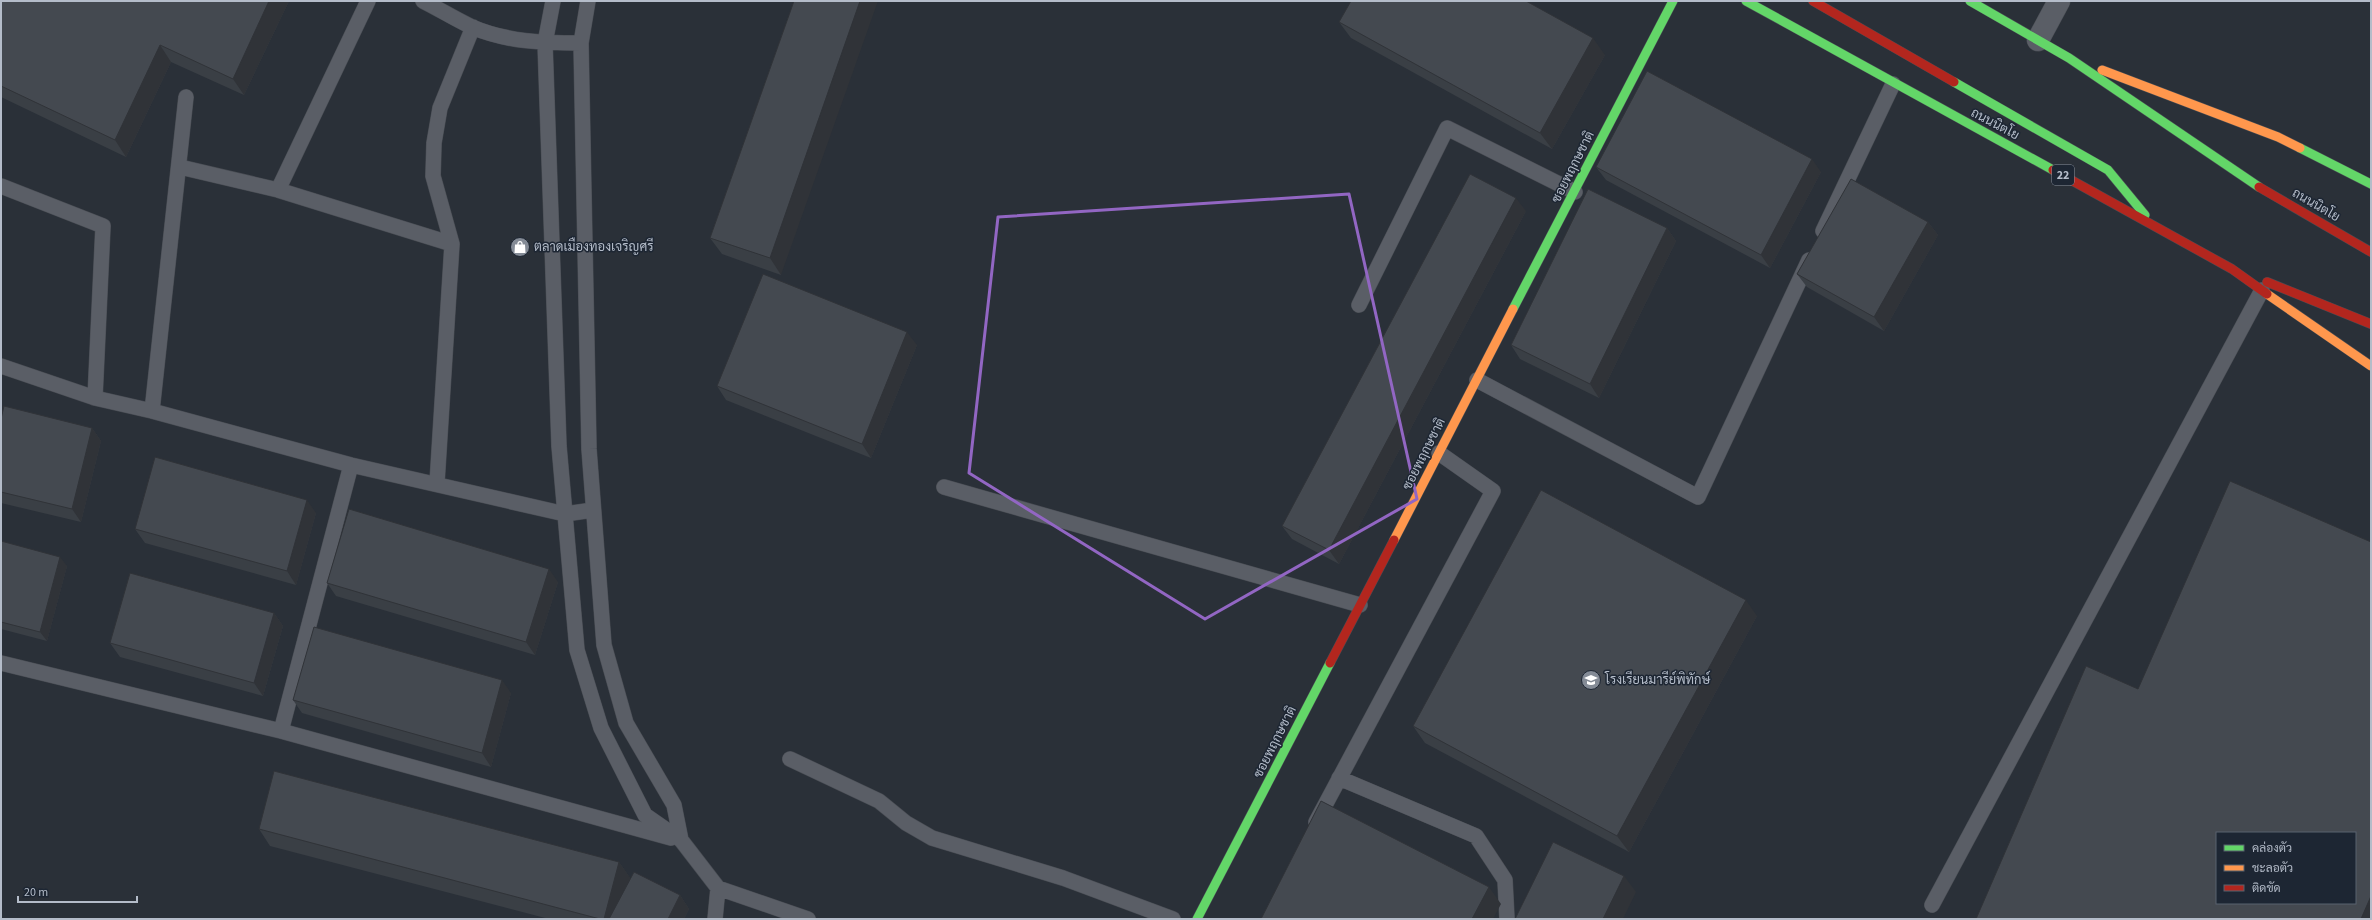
<svg xmlns="http://www.w3.org/2000/svg" width="2372" height="920" font-family="'Source Sans 3',Sarabun,sans-serif">
<style>
.lines{fill:none;stroke-linecap:round;stroke-linejoin:round}
.lane-casing{stroke:#484c53;stroke-width:16}
.street-casing{stroke:#484c53;stroke-width:23}
.fast-casing{stroke:#484c53;stroke-width:10}
.slow-casing{stroke:#484c53;stroke-width:10}
.jam-casing{stroke:#484c53;stroke-width:10}
.lane{stroke:#5a5e66;stroke-width:15}
.street{stroke:#5a5e66;stroke-width:22}
.fast{stroke:#63d668;stroke-width:9}
.slow{stroke:#ff974d;stroke-width:9}
.jam{stroke:#b3261e;stroke-width:9}
.wall{fill:#3a3f45}
.shaded-wall{fill:#303338}
.building{fill:#444950;stroke:#303338;fill-rule:evenodd}
.marked{fill:none;stroke:#9266c3;stroke-width:3;stroke-linejoin:round}
.labels{text-anchor:middle;dominant-baseline:central;stroke-width:3;stroke-linejoin:round;paint-order:stroke}
.shield{fill:#1d2633;stroke:#878f9c;stroke-width:1}
.shield-label{font-size:12px;font-weight:bold;fill:#b4bcc9}
.street-label{font-size:13px;fill:#b4bcc9;stroke:#1d2633}
.poi-label{font-size:13px;fill:#b4bcc9;stroke:#1d2633;text-anchor:start}
</style>
<rect width="100%" height="100%" fill="#2a3038"/>
<g class="lines">
<defs>
<path id="lane" d="M423,1c16,8 32,18 49,26 35,15 72,16 109,16
M553,1l-8,42 14,403 18,204 24,78 44,87 36,25 37,48 -3,31
M588,1l-7,42 8,406 15,196 22,78 48,82 7,35
M180,167l98,23 174,54
M1,186l102,40 -8,172
M278,190l90,-189
M1823,231l70,-147
M1359,305l88,-177 128,64
M1,366l94,32 57,13 199,54 214,49 28,-4
M1477,380l221,117 111,-237
M152,411l34,-314
M351,465l-70,266 390,107
M437,483l15,-239 -19,-68 1,-33 6,-35 33,-81
M944,487l416,118
M1,663l280,68
M790,759l89,42 27,22 26,15 131,40 110,41
M1339,778l137,58 29,44 2,39
M1316,822l177,-331 -54,-38
M718,888l90,31
M1932,905l330,-615"/>
<path id="street" d="M2038,40l21,-39"/>
<path id="fast" d="M1746,1l307,169
M1970,1l99,57 190,129
M1954,82l154,88 37,45
M2300,148l71,36
M1513,309l160,-308
M1197,919l133,-256"/>
<path id="slow" d="M2102,70l176,67 22,11
M2267,294l104,72
M1394,540l119,-231"/>
<path id="jam" d="M1813,1l141,81
M2053,170l179,99 35,25
M2259,187l112,65
M2267,282l104,42
M1330,663l64,-123"/>
</defs>
<use href="#lane" class="lane-casing"/>
<use href="#street" class="street-casing"/>
<use href="#fast" class="fast-casing"/>
<use href="#slow" class="slow-casing"/>
<use href="#jam" class="jam-casing"/>
<use href="#lane" class="lane"/>
<use href="#street" class="street"/>
<use href="#fast" class="fast"/>
<use href="#slow" class="slow"/>
<use href="#jam" class="jam"/>
</g>
<path class="wall" d="M1,1h288l-45,94 -73,-33 -45,95 -125,-60z
M794,1l-13,274 -59,-21 -12,-16z
M1339,22l266,33 -53,94 -201,-111z
M1596,167l225,5 -51,96 -164,-88z
M1526,211l-187,353 -47,-25 -10,-13z
M1928,222l10,13 -54,96 -77,-44 -10,-13z
M1667,228l9,13 -77,157 -79,-39 -9,-14z
M917,345l-46,113 -145,-58 -9,-14z
M1,419l91,9 9,13 -20,81 -80,-19z
M316,513l-20,72 -151,-42 -10,-14z
M1,541l66,25 -20,75 -46,-12z
M558,582l-23,73 -199,-59 -9,-13z
M274,613l9,13 -20,70 -143,-39 -10,-14z
M1757,616l-128,236 -204,-109 -12,-17z
M511,693l-20,74 -189,-54 -9,-13z
M259,829l360,33 11,16 50,17 9,14 -5,10h-135l-279,-73z"/>
<path class="shaded-wall" d="M269,1h20l-45,94 -11,-16z
M860,1h18l-97,274 -11,-17z
M1593,38l12,17 -53,94 -12,-16z
M160,45l11,17 -45,95 -11,-17z
M1812,159l9,13 -51,96 -9,-13z
M1516,198l10,13 -187,353 -10,-14z
M1928,222l10,13 -54,96 -10,-14z
M1667,228l9,13 -77,157 -9,-14z
M907,332l10,13 -46,113 -9,-14z
M92,428l9,13 -20,81 -9,-13z
M307,500l9,13 -20,72 -9,-14z
M60,557l7,9 -20,75 -7,-9z
M549,569l9,13 -23,73 -9,-13z
M1746,600l11,16 -128,236 -12,-16z
M274,613l9,13 -20,70 -9,-13z
M502,680l9,13 -20,74 -9,-14z
M619,862l12,17 -11,40h-16z
M1624,876l12,16 -13,27h-20z
M1489,887l12,17 -8,15h-21z
M680,895l9,14 -5,10h-16z
M2371,896v23h-10z"/>
<path class="building" d="M1,1h268l-36,78 -73,-34 -45,95 -114,-54z
M794,1h66l-90,257 -60,-20z
M1351,1h175l67,37 -53,95 -201,-111z
M1647,71l165,88 -51,96 -165,-88z
M1470,174l46,24 -187,352 -47,-24z
M1851,179l77,43 -54,95 -77,-43z
M1588,189l79,39 -77,156 -79,-39z
M763,274l144,58 -45,112 -145,-58z
M4,406l88,22 -20,81 -71,-17v-73z
M155,457l152,43 -20,71 -152,-42z
M2230,481l141,61v354l-10,23h-385l110,-253 52,23zM2217,833h138v70h-138z
M1541,490l205,110 -129,236 -204,-110z
M349,509l200,60 -23,73 -199,-59z
M1,541l59,16 -20,75 -39,-10z
M130,573l144,40 -20,70 -144,-40z
M314,627l188,53 -20,73 -189,-53z
M274,771l345,91 -15,57h-4l-341,-90z
M1321,801l168,86 -17,32h-211z
M1553,842l71,34 -21,43h-88z
M634,872l46,23 -12,24h-59z"/>
<path class="marked" d="M1349,194l68,305 -212,120 -236,-146 29,-256z"/>
<defs>
<symbol id="shop-disc" viewBox="-11 -11 22 22"><circle r="9.5" fill="#848b96" stroke="#1d2633"/><path d="M-5-2.5h2.3a2.7 3.5 0 0 1 5.4 0H5L5.5 6h-11ZM-1.5-2.5h3a1.5 2.3 0 0 0-3 0Z" fill="#fff"/></symbol>
<symbol id="school-disc" viewBox="-11 -11 22 22"><circle r="9.5" fill="#848b96" stroke="#1d2633"/><path d="M0-5L7-2L0 1L-7-2ZM-4 1L0 2.5L4 1V4Q0 6-4 4Z" fill="#fff"/></symbol>
</defs>
<g fill-rule="evenodd">
<use href="#shop-disc" x="509" y="236" width="22" height="22"/>
<use href="#school-disc" x="1580" y="669" width="22" height="22"/>
</g>
<g class="labels">
<rect class="shield" x="2052" y="165" width="22" height="20" rx="3"/>
<g class="shield-label">
<text x="2063" y="175">22</text>
</g>
<g class="street-label">
<text transform="translate(1995 124) rotate(28)">ถนนนิตโย</text>
<text transform="translate(1573 167) rotate(-63)">ซอยพฤกษชาติ</text>
<text transform="translate(2316 205) rotate(30)">ถนนนิตโย</text>
<text transform="translate(1424 454) rotate(-63)">ซอยพฤกษชาติ</text>
<text transform="translate(1275 742) rotate(-63)">ซอยพฤกษชาติ</text>
</g>
<g class="poi-label">
<text x="534" y="247">ตลาดเมืองทองเจริญศรี</text>
<text x="1605" y="680">โรงเรียนมารีย์พิทักษ์</text>
</g>
</g>
<rect width="2372" height="920" fill="none" stroke="#b4bcc9" stroke-width="4"/>
<rect x="2216" y="832" width="140" height="72" fill="#1d2633" stroke="#59626f"/>
<rect x="2224" y="845" width="20" height="6" fill="#63d668" stroke="#59626f"/>
<text x="2252" y="852" font-size="12" fill="#b4bcc9">คล่องตัว</text>
<rect x="2224" y="865" width="20" height="6" fill="#ff974d" stroke="#59626f"/>
<text x="2252" y="872" font-size="12" fill="#b4bcc9">ชะลอตัว</text>
<rect x="2224" y="885" width="20" height="6" fill="#b3261e" stroke="#59626f"/>
<text x="2252" y="892" font-size="12" fill="#b4bcc9">ติดขัด</text>
<path d="M18 896v6h119v-6" fill="none" stroke="#b4bcc9" stroke-width="2"/>
<text x="24" y="896" font-size="12" fill="#b4bcc9" stroke="#1d2633" stroke-width="3" paint-order="stroke">20 m</text>
</svg>
